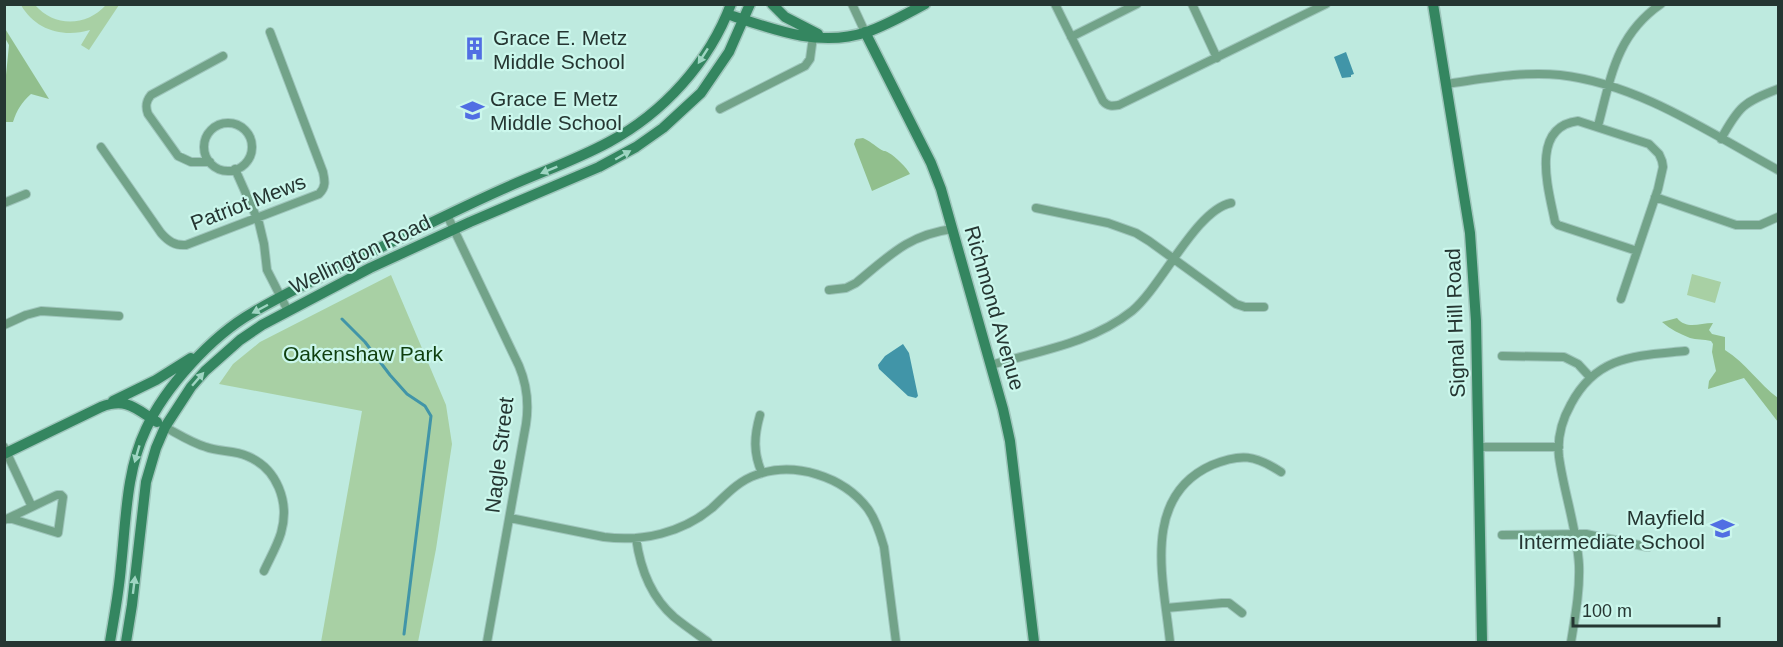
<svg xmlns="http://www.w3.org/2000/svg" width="1783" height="647" font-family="Helvetica,sans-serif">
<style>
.green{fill:#a8d0a4}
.forest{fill:#91bf8d}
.water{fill:#4195a8}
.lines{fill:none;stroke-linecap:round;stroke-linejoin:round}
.stream{stroke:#4195a8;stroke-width:3}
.street-casing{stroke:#9fc6bc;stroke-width:10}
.secondary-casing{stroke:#9fc6bc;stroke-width:13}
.street{stroke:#72a389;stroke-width:8}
.secondary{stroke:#348660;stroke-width:10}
.oneway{fill:#9ed5c2}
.labels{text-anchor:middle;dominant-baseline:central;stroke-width:4.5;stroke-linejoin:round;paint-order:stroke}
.poi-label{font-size:21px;fill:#253632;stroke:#cbf7ec;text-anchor:start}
.street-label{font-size:21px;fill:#253632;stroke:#cbf7ec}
.park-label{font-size:21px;fill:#0f3f0e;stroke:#cbf7ec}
</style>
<rect width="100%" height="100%" fill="#beeadf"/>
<path class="green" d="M21,5h14c19,22 51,22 71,0h13l-30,45 -8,-5 9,-15c-27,8 -55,0 -69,-25z
M1692,274l29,8 -6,21 -28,-8z
M391,275l55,130 6,39 -16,105 -18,93h-97l41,-231 -143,-27 14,-20 27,-22z"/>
<path class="forest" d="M4,27l45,72 -18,-5c-10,9 -14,16 -18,28h-7l-1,-2v-35l4,-40 -4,-7z
M863,138c7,3 11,7 17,11 7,4 2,0 9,4 6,3 18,15 21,21l-38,17 -18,-47 2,-5z
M1677,318c10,12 22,5 36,5l-4,7 3,4 13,3v13c21,13 34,34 53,48v24l-34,-44 -36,11 1,-8 7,-10 -4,-19 1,-8 -2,-3c-7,-2 -15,-1 -21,-3 -10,-4 -20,-9 -28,-16z"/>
<path class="water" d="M1346,52l8,22 -3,1v2l-9,1 -8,-21z
M903,344l6,9 9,43 -2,2 -8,-2 -29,-27 -1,-4 7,-9z"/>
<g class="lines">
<path class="stream" d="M342,319l23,23 25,33 17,19 18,12 6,10 -27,218"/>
<defs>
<path id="street" d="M852,4l13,28
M1055,4l48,97c5,6 10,5 16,4l207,-101
M1192,4l25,54
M1071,37l66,-33
M1446,84c37,-5 76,-13 114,-9 79,9 150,58 218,95
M720,109l85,-43 5,-7 3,-22
M204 147a24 24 0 1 1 48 0a24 24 0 1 1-48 0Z
M1598,126c13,-49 18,-91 63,-122
M1721,139c18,-33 23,-37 57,-50
M101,147l60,86c7,8 14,13 25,12l133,-51c7,-7 6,-13 4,-22l-53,-140
M210,162h-19l-13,-6 -30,-42c-3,-8 -2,-13 3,-19l72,-39
M235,169l24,54 5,21 3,26 21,41
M1655,197l81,28h24l18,-8
M4,203l22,-9
M1036,208l72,15 28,10 13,8 87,63 9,3h19
M447,215l72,151c8,19 10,38 7,58l-39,218
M829,290l17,-2 10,-5c33,-27 52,-48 96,-54
M1621,299l37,-110 5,-22 -1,-6 -3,-7 -10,-10 -71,-23c-49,6 -29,70 -23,101l3,3 79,26
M4,325l22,-10 15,-4 78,5
M1502,356l62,1 14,7 12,13
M991,365c48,-14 101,-22 141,-54 30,-25 64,-101 99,-108
M760,415c-6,21 -7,38 2,58
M165,427c13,7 27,16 41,20 13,5 28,3 41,9 30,12 43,46 34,77 -4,13 -11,25 -17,38
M4,447l28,60
M1478,447h81
M510,518l94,19c38,5 78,-4 108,-29 13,-12 26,-27 44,-33 38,-14 87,1 112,34 8,11 12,24 16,38l12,95
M4,520c18,-8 36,-17 53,-25h4l2,2 -5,36 -49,-15
M1502,535l84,-1 62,13
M636,538c4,29 15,59 38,79 11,9 23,17 34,25
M1166,608l56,-5h7l13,10
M1170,642c-6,-60 -30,-145 42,-177 29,-12 43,-10 69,7
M1571,642c4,-25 9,-51 8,-77 -2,-36 -15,-72 -20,-108 -2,-19 3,-37 12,-53 26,-49 65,-48 114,-53"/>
<path id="secondary" d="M772,4l13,13 33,17
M1433,4l37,229 6,88 6,321
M727,14c45,15 92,34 140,18 20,-7 39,-18 58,-28
M865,32l66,131 10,26 62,220 7,32 24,201
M113,401l43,-21 35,-22
M4,454l97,-47c26,-10 35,2 56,15
M110,642c4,-25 9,-50 11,-76 5,-45 5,-95 25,-137 19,-42 66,-93 106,-116 35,-21 74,-39 111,-57 47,-23 93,-46 140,-67 35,-16 71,-28 106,-47 54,-29 100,-79 122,-138
M126,642l6,-37 14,-123 10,-34 9,-21 26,-40 14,-16 35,-31 22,-15 108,-57 100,-46 129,-55 37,-20 27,-19 38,-35 28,-41 21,-48"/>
</defs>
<use href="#street" class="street-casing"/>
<use href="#secondary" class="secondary-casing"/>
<use href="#street" class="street"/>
<use href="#secondary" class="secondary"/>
</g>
<defs><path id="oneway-solid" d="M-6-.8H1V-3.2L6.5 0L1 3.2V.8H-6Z" transform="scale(1.5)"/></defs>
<g class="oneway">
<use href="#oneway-solid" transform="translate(703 56) rotate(123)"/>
<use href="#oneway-solid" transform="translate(623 155) rotate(-30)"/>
<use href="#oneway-solid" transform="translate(549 170) rotate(158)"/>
<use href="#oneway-solid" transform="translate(260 309) rotate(152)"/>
<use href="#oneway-solid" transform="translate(198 379) rotate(-49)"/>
<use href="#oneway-solid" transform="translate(137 454) rotate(106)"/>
<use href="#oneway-solid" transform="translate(134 585) rotate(-83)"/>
</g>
<defs>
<symbol id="building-bare" viewBox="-9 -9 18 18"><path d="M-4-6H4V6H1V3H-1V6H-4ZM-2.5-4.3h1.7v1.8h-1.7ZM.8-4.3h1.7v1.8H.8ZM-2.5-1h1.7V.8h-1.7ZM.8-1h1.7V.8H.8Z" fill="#516ee3" stroke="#cbf7ec" stroke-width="2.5" paint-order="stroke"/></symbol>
<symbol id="school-bare" viewBox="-9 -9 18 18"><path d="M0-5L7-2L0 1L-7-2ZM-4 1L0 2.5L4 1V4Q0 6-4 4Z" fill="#516ee3" stroke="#cbf7ec" stroke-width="2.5" paint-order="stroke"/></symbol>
</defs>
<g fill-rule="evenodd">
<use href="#building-bare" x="458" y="32" width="33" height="33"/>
<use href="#school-bare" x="456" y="94" width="33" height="33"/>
<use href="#school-bare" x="1706" y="512" width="33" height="33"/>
</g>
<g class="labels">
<g class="poi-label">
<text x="493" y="37">Grace E. Metz<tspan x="493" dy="24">Middle School</tspan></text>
<text x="490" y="98">Grace E Metz<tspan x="490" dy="24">Middle School</tspan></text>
<text x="1705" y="517" text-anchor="end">Mayfield<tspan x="1705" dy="24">Intermediate School</tspan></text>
</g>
<g class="street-label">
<text transform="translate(248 202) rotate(-21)">Patriot Mews</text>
<text transform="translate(360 254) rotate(-26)">Wellington Road</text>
<text transform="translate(995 308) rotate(74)">Richmond Avenue</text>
<text transform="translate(1455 323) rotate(-92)">Signal Hill Road</text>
<text transform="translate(499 455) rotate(-83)">Nagle Street</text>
</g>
<g class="park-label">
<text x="363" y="353">Oakenshaw Park</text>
</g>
</g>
<rect width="1783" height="647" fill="none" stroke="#253632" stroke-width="12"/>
<path d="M1573 617v9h146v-9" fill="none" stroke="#253632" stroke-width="3"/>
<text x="1582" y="617" font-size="18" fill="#253632" stroke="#cbf7ec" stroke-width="4.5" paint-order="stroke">100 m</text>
</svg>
